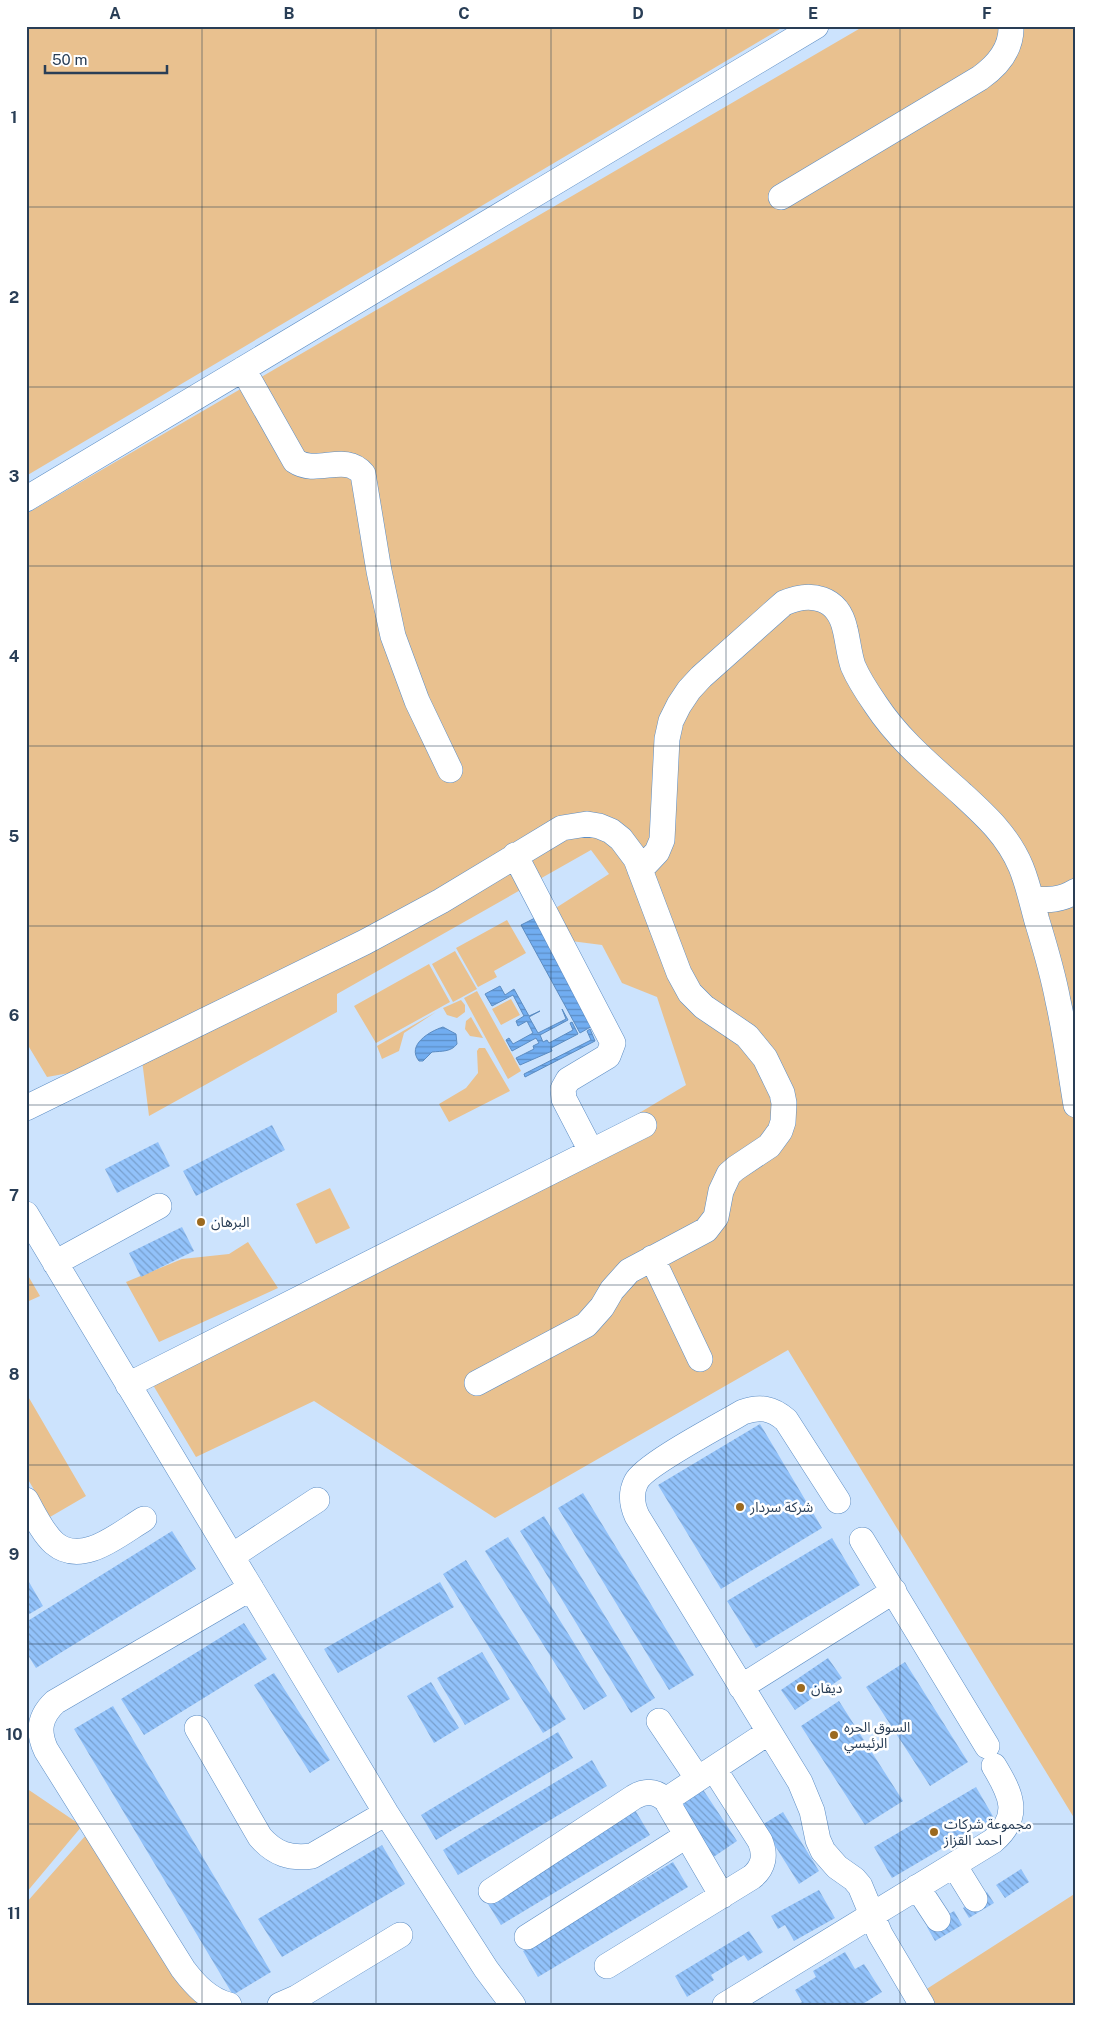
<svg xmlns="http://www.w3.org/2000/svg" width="1102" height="2031" font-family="'Public Sans','Noto Sans Arabic',sans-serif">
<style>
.built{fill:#cce3fd}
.grass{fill:#e9c18f}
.water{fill:url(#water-rules);stroke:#5b8cc2}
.building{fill:url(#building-back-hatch)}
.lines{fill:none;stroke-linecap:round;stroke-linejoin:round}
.minor-casing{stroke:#5c8dc4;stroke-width:26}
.minor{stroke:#fff;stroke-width:25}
.grid{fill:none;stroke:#293e56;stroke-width:1;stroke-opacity:0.55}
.poi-dot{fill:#9c6a1f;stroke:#fff;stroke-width:2}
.labels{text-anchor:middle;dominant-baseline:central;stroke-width:5;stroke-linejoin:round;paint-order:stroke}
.poi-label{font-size:14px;fill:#293e56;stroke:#fff;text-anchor:start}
.neatline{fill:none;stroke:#293e56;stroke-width:2}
.grid-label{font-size:16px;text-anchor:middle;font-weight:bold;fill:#293e56}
</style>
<defs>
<pattern id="water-rules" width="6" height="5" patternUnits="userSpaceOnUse" patternTransform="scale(1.25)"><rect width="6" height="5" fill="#71adf1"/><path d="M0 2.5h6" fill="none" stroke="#5d8ec6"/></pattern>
<pattern id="building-back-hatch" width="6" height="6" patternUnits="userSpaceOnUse" patternTransform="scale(1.25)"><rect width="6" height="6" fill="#92c2fa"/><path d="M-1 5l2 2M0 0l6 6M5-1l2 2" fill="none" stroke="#779fcd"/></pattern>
</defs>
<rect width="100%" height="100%" fill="#e2ecf8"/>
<path class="built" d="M26,26h1050v1979h-1050z"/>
<path class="grass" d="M26,26l569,2 2,-2h188l-759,450z
M864,26h212v1795l-288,-471 -293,168 -181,-117 -118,56 -46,-77 444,-240 92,-55 -29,-88 -35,-14 -20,-38 -31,-4 -20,-30 58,-37 -18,-24 -254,144v18l-188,104 -7,-56 -95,17 -21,-35v-528z
M507,920l19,33 -32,18 3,6 -19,10 -22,-39z
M455,951l22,38 -24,13 -21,-38z
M429,964l21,38 -74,41 -22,-37z
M477,991l44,80 -13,8 -44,-81z
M511,999l9,16 -19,10 -9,-16z
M461,1000l4,5v7l-8,6 -10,-3 -4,-7z
M436,1012l-32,21 -5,18 -17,8 -5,-13z
M471,1017l12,21 -13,-2 -5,-7 1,-8z
M479,1048h6l25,43 -61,31 -10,-18 27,-16 12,-15 -1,-22z
M330,1188l20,40 -34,16 -20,-40z
M248,1242l30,46 -119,54 -33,-60 56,-23 47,-5z
M26,1272l14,24 -11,5 -3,4z
M26,1393l60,103 -36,21 -24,-41z
M26,1788l56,38 -56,67z
M94,1826l112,179h-180v-102z
M1076,1893v112h-145l-9,-13z"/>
<path class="water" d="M535,918l59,107 -14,8 -59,-108z
M500,986l5,9 9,-6 15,27 11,-5 -11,6 9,16 28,-14 -4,-10 6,11 -28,15 3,7 4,-2 2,3 24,-13 -3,-7 2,-1 6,12 -27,14 1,3 -32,14 -4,-7 18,-9 -1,-3 6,-3 -3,-5 -24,13 -6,-11 3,-2 4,6 20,-11 -6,-12 -9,5 -2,-5 8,-5 -11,-21 -21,11 -7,-12z
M443,1027l13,7 1,10c-6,8 -15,7 -25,8l-9,9h-4c-13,-16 11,-30 24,-34z
M590,1029l5,12 -70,36 -1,-3 67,-34 -4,-9z"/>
<path class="building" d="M272,1125l13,25 -89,46 -13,-25z
M158,1142l12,24 -53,27 -12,-24z
M182,1227l12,24 -53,26 -12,-24z
M760,1424l62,104 -101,61 -63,-104z
M583,1493l111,182 -25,15 -111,-182z
M544,1516l111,182 -24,15 -111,-182z
M172,1531l24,38 -160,99 -10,-16v-30z
M508,1537l99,159 -23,14 -99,-159z
M832,1538l28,47 -104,63 -29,-47z
M466,1560l100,159 -23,14 -100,-159z
M26,1577l17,29 -17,10z
M440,1582l14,25 -116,66 -14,-24z
M244,1623l23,36 -123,76 -23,-36z
M482,1652l28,47 -45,26 -28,-47z
M828,1658l14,20 -47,32 -14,-20z
M905,1662l63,100 -38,24 -64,-99z
M274,1673l56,87 -20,13 -56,-88z
M431,1682l28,46 -25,15 -27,-47z
M839,1701l64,100 -38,24 -64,-99z
M113,1706l158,266 -38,23 -159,-266z
M558,1732l15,26 -137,82 -15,-25z
M592,1760l15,26 -149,89 -15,-25z
M698,1782l39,59 -25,17 -39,-59z
M976,1787l18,31 -102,60 -18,-31z
M635,1810l15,25 -149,90 -16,-26z
M783,1812l36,59 -20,13 -37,-59z
M382,1845l23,39 -123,73 -24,-38z
M673,1862l15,25 -150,90 -15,-26z
M1021,1869l8,13 -24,16 -9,-13z
M819,1890l16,28 -41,23 -9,-16 -7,4 -7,-13z
M987,1892l7,11 -25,15 -6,-10z
M954,1911l8,14 -27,16 -8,-14z
M749,1931l14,21 -15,9 -4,-6 -33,20 3,5 -27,17 -12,-21z
M845,1952l10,17 9,-5 18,28 -21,13h-64l5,-3 -7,-12 21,-13 -3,-6z"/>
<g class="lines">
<defs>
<path id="minor" d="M781,197l199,-119c17,-12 32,-29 31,-52
M243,369l52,92c22,15 50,-9 68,13l16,97 14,65 24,65 33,69
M26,499l790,-473
M515,855l98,188 -5,13 -40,24 -5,9 1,10 27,52
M640,870l17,-18 5,-12 5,-101 4,-18 8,-16 10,-15 12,-13 83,-74c27,-12 54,-6 61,26 3,12 4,25 8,37 6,14 14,26 23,39 23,35 55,61 86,89 24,22 46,42 59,73 7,17 11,36 16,54 8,26 16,53 21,80 8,35 12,69 18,104
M1031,898c17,3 30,2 45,-7
M26,1108l339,-166 76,-41 121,-73 25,-4 12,2 12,5 10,8 15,20 43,114 11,20 14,14 43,29 18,22 17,35 2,10 -1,19 -3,9 -11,15 -33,22 -7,6 -8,17 -5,26 -10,13 -77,41 -17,19 -10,17 -16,18 -109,58
M26,1214l360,599 100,156 27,36
M652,1258l48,101
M55,1263l104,-57
M128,1385l516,-260
M26,1500c8,14 16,32 28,43 28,24 65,-9 90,-24
M838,1501l-52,-81c-14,-12 -26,-14 -43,-8 -20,12 -99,53 -107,70 -6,12 -4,23 1,34l163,266 12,29 6,29 5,11 14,16 17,12 6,7 20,48 42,71
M862,1540l125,206
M232,1556l85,-56
M741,1687l153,-96
M659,1721l39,58
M197,1728l63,109c15,17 30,22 52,19l74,-43
M666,1800l103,-68
M954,1865l21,34
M917,1887l21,32
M491,1891l143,-94c12,-7 22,-6 32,3l56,96
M527,1937l159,-101
M607,1966l145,-89c12,-10 14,-22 8,-36l-46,-72
M229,2005c-20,-5 -34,-20 -46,-36l-137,-219c-9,-19 -6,-34 9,-48l196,-114
M280,2005l16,-7 104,-63
M725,2005l268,-164c29,-25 18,-47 1,-75"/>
</defs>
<use href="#minor" class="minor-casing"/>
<use href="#minor" class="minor"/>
</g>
<path class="grid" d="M202,26v1979M376,26v1979M551,26v1979M726,26v1979M900,26v1979M26,207h1050M26,387h1050M26,566h1050M26,746h1050M26,926h1050M26,1105h1050M26,1285h1050M26,1465h1050M26,1644h1050M26,1824h1050"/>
<g class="poi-dot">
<circle cx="201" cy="1222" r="5"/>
<circle cx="740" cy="1507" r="5"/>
<circle cx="801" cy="1688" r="5"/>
<circle cx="834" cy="1735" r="5"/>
<circle cx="934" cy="1832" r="5"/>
</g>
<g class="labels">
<g class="poi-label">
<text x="211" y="1222">البرهان</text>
<text x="750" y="1507">شركة سردار</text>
<text x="811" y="1688">ديفان</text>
<text x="844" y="1727">السوق الحره<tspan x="844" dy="16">الرئيسي</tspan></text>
<text x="944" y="1824">مجموعة شركات<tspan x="944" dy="16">احمد القزاز</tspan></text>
</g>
</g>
<rect width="1102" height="2031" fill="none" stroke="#ffffff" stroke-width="55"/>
<path d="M45 65v8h122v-8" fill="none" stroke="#293e56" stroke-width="2.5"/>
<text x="52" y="65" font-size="15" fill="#293e56" stroke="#ffffff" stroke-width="4" paint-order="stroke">50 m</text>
<rect x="28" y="28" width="1046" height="1976" class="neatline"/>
<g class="grid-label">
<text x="115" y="19">A</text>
<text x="289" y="19">B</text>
<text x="464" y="19">C</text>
<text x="638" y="19">D</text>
<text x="813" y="19">E</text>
<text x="987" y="19">F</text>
<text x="14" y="123">1</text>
<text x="14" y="303">2</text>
<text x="14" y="482">3</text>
<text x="14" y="662">4</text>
<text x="14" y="842">5</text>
<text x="14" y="1021">6</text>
<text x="14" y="1201">7</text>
<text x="14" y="1380">8</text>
<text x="14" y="1560">9</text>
<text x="14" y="1740">10</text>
<text x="14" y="1919">11</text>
</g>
</svg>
